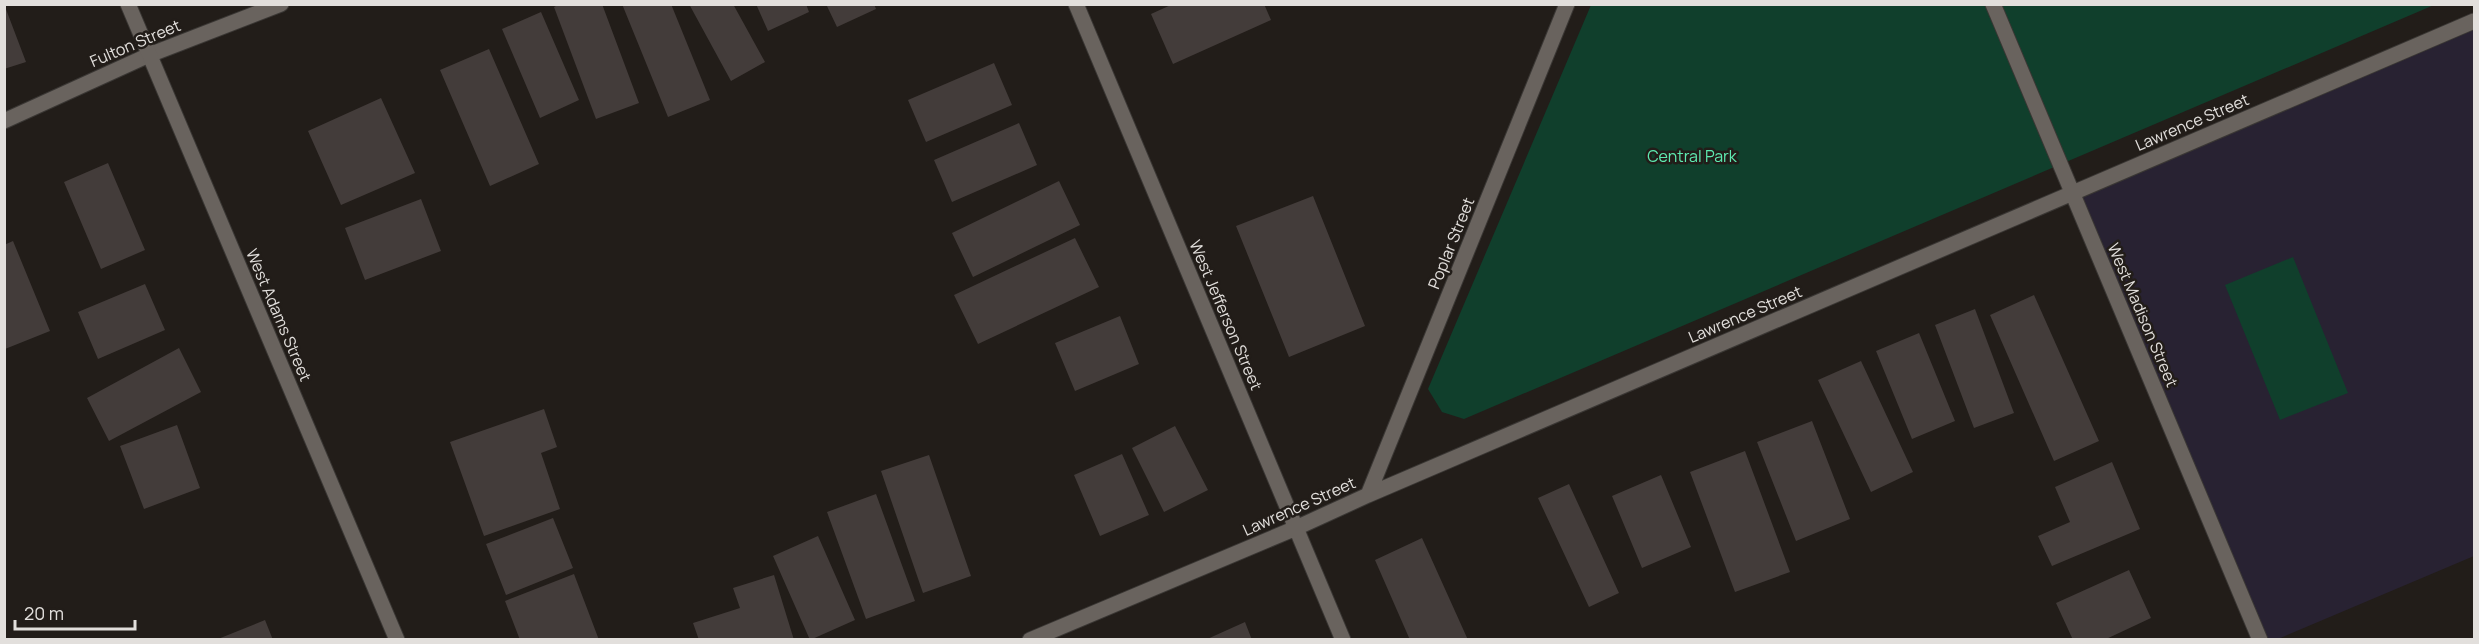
<svg xmlns="http://www.w3.org/2000/svg" width="2479" height="644" font-family="Manrope,sans-serif">
<style>
.education{fill:#282232}
.green{fill:#103f2c}
.building{fill:#433c3a}
.lines{fill:none;stroke-linecap:round;stroke-linejoin:round}
.street-casing{stroke:#3a3734;stroke-width:17}
.secondary-casing{stroke:#3a3734;stroke-width:17}
.street{stroke:#69635e;stroke-width:15}
.secondary{stroke:#69635e;stroke-width:15}
.labels{text-anchor:middle;dominant-baseline:central;stroke-width:5;stroke-linejoin:round;paint-order:stroke}
.street-label{font-size:16px;fill:#e2dfdc;stroke:#221d19}
.park-label{font-size:16px;fill:#5eebb1;stroke:#221d19}
</style>
<rect width="100%" height="100%" fill="#221d19"/>
<path class="education" d="M2474,21v535l-196,83h-18l-188,-446z"/>
<path class="green" d="M1591,5h843l-970,414 -22,-7 -14,-23z
M2293,257l55,136 -68,27 -55,-135z"/>
<path class="building" d="M4,4l22,58 -22,7z
M560,4h42l37,99 -43,16 -42,-112z
M622,4h49l39,96 -42,17z
M689,4h44l32,58 -34,19z
M756,4h50l3,8 -41,19z
M826,4h48l2,5 -39,18z
M1173,4h91l7,16 -98,44 -22,-50z
M541,12l38,88 -39,18 -38,-89z
M489,49l50,115 -49,22 -50,-116z
M994,63l18,42 -86,37 -18,-42z
M381,98l34,75 -74,32 -33,-74z
M1019,123l18,42 -85,37 -18,-42z
M108,163l37,87 -44,19 -37,-87z
M1059,181l21,44 -107,52 -21,-44z
M1313,196l52,130 -76,31 -53,-131z
M421,199l20,52 -76,29 -20,-52z
M1075,238l24,49 -121,57 -24,-49z
M13,241l37,90 -45,18 -1,-104z
M145,284l20,46 -67,29 -20,-47z
M2034,295l65,146 -45,20 -64,-146z
M1975,309l39,104 -40,15 -39,-103z
M1120,316l19,48 -64,27 -20,-48z
M1919,333l36,88 -43,18 -36,-88z
M179,348l22,44 -92,49 -22,-43z
M1861,361l52,111 -42,20 -53,-112z
M544,409l13,38 -16,6 19,56 -76,27 -34,-94z
M1812,421l38,98 -54,22 -39,-99z
M177,425l23,63 -56,21 -24,-63z
M1175,426l33,64 -44,22 -32,-64z
M1745,451l45,121 -55,20 -45,-120z
M1122,454l27,61 -49,21 -26,-61z
M929,455l42,121 -48,17 -42,-122z
M2112,462l28,67 -88,37 -14,-30 32,-14 -15,-35z
M1661,475l30,72 -49,21 -30,-72z
M1569,484l50,109 -30,14 -51,-109z
M876,494l39,107 -49,18 -39,-107z
M553,518l20,50 -67,27 -20,-51z
M818,536l37,84 -45,20 -37,-84z
M1422,538l46,102h-58l-35,-80z
M2129,570l22,48 -47,22h-31l-17,-37z
M574,574l25,66h-79l-15,-39z
M774,575l20,65h-95l-6,-17 47,-15 -7,-20z
M265,620l8,20h-55v-1z
M1245,622l7,18h-47z"/>
<g class="lines">
<defs>
<path id="street" d="M1076,4l267,636
M1993,4l267,636
M4,121l145,-66 132,-51
M1368,495l199,-491
M1030,640l266,-112 72,-33 1106,-474"/>
<path id="secondary" d="M128,4l269,636"/>
</defs>
<use href="#street" class="street-casing"/>
<use href="#secondary" class="secondary-casing"/>
<use href="#street" class="street"/>
<use href="#secondary" class="secondary"/>
</g>
<g class="labels">
<g class="street-label">
<text transform="translate(135 43) rotate(-23)">Fulton Street</text>
<text transform="translate(2192 122) rotate(-23)">Lawrence Street</text>
<text transform="translate(1451 243) rotate(-68)">Poplar Street</text>
<text transform="translate(1745 314) rotate(-23)">Lawrence Street</text>
<text transform="translate(279 315) rotate(67)">West Adams Street</text>
<text transform="translate(1226 315) rotate(67)">West Jefferson Street</text>
<text transform="translate(2143 315) rotate(67)">West Madison Street</text>
<text transform="translate(1299 506) rotate(-24)">Lawrence Street</text>
</g>
<g class="park-label">
<text x="1692" y="156">Central Park</text>
</g>
</g>
<rect width="2479" height="644" fill="none" stroke="#e2dfdc" stroke-width="12"/>
<path d="M15 620v9h120v-9" fill="none" stroke="#e2dfdc" stroke-width="3"/>
<text x="24" y="620" font-size="18" fill="#e2dfdc" stroke="#221d19" stroke-width="4.5" paint-order="stroke">20 m</text>
</svg>
